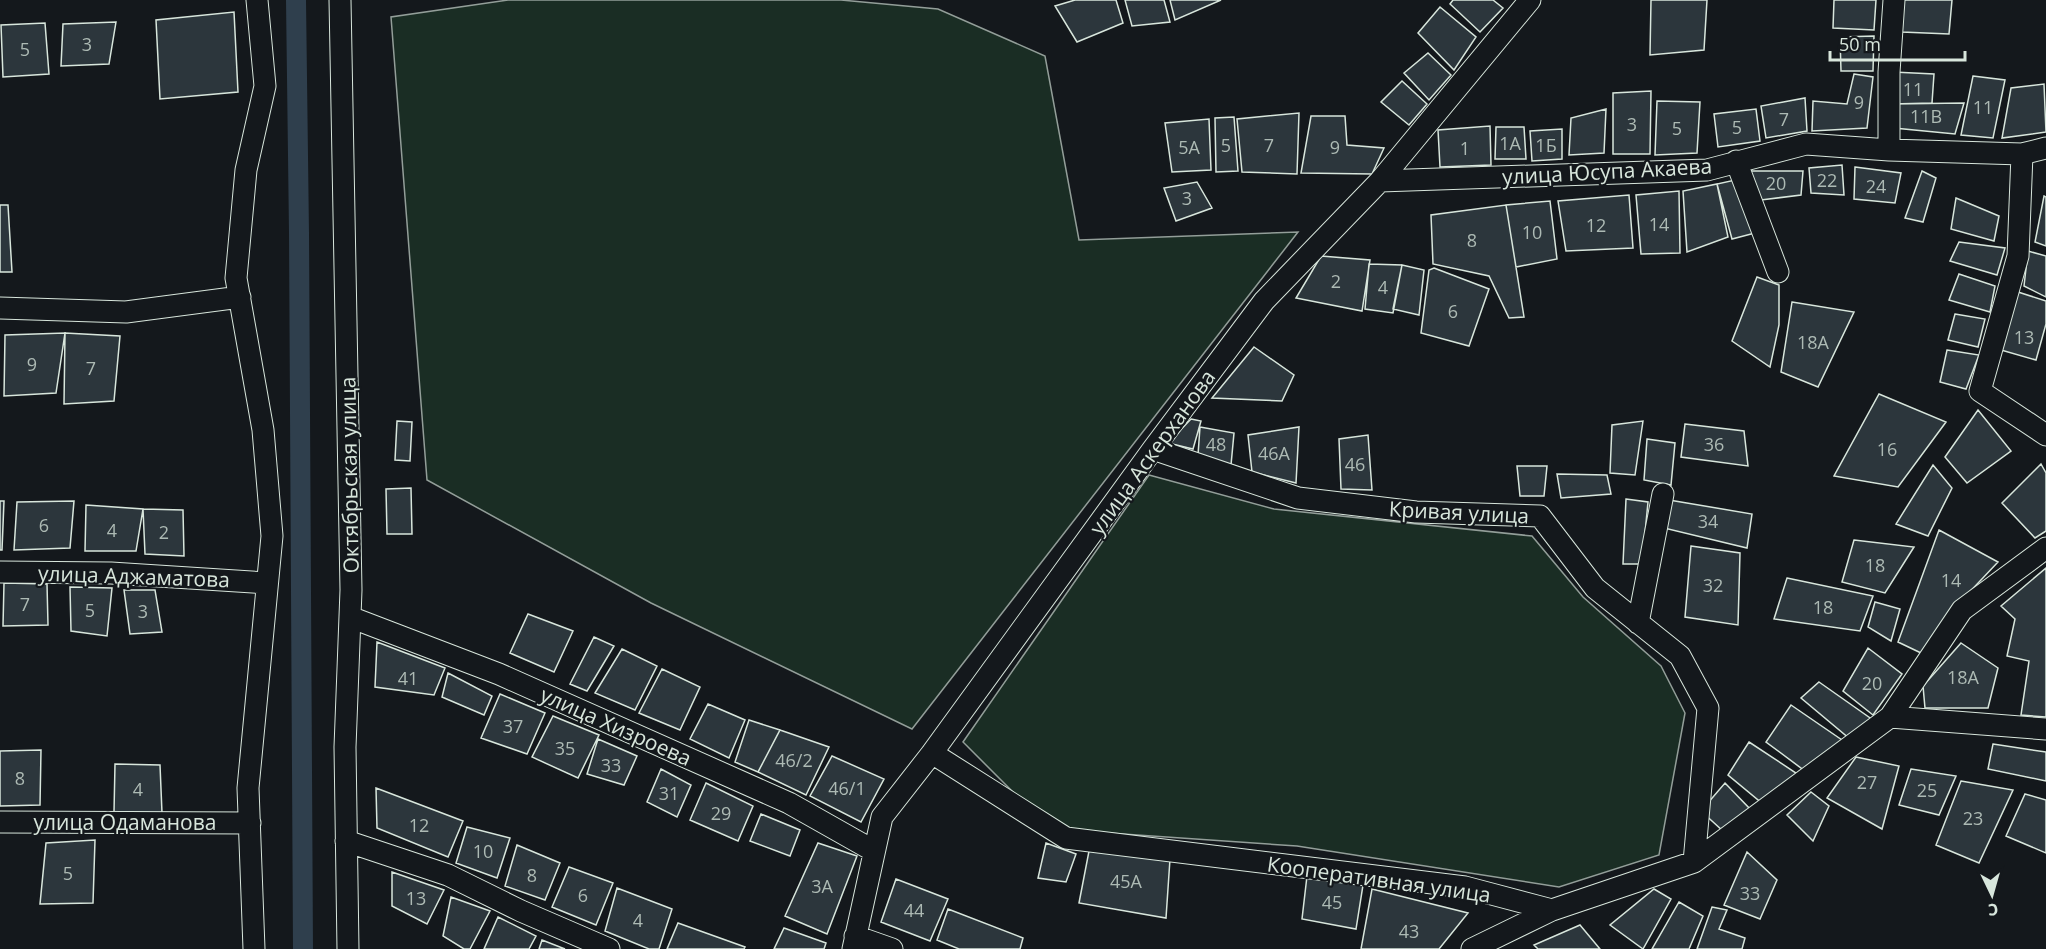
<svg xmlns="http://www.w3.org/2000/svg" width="2046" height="949" font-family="'Open Sans',sans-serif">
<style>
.green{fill:#1a2d24;stroke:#939e99;stroke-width:1.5}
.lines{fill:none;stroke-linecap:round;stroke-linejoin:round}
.canal{stroke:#2f3f4d;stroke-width:20}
.building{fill:#2c363c;stroke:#d8e6dc;stroke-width:1.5}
.minor-casing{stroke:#d8e6dc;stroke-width:23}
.minor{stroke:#14181c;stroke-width:21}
.labels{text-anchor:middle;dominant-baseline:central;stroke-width:4.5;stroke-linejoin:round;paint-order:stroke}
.number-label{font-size:18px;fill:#adbab4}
.street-label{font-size:21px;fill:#d8e6dc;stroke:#14181c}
</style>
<rect width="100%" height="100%" fill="#14181c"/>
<path class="green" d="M508,0h333l97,9 107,47 34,184 219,-8 -386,497 -261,-126 -224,-123 -36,-463z
M1149,475l125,34 258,27 51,61 78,69 24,47 -26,142 -100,32 -262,-41 -247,-17 -87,-87z"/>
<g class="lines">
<path class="canal" d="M296,0l3,233 4,716"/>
</g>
<path class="building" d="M1075,0h41l7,23 -46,19 -22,-36z
M1125,0h39l6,22 -38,4z
M1170,0h51l-46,20z
M1453,0h40l10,8 -23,24 -30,-28z
M1651,0h56l-3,50 -54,5z
M1834,0h42l-2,30 -41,-2z
M1903,0h49l-3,34 -47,-2z
M1440,7l36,30 -22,33 -36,-37z
M234,12l4,80 -78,7 -4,-79z
M116,22l-7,42 -48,2 2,-42z
M45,23l4,51 -46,3 -2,-52z
M1874,36l-1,35h-32l-1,-34z
M1428,53l23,22 -22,25 -25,-27z
M1893,72l41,2 -2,29 -40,1z
M1854,74l19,3 -6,51 -55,3 1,-30 34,3z
M1973,76l32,4 -12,58 -32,-3z
M1402,81l25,23 -18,21 -28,-23z
M2044,84l2,48 -44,6 9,-50z
M1651,91l-1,63h-37v-61z
M1805,98l2,33 -41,7 -5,-32z
M1657,101l43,1 -3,51 -42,2z
M1964,103l-9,31 -61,-6 -2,-24z
M1606,109l-2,44 -35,2 2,-37z
M1756,109l4,32 -42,6 -4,-33z
M1299,113l-2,61 -55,-2 -5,-53z
M1311,116h34l2,29 37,3 -12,26 -71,-1z
M1234,117l4,54 -22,1 -1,-54z
M1209,119l2,51 -39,2 -7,-49z
M1490,126l1,39 -51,2 -2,-37z
M1496,127h28l2,32h-31z
M1562,129v30l-30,2 -2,-30z
M1842,165l2,30 -33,-2 -2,-25z
M1855,167l46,6 -6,30 -41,-4z
M1744,171h59l-2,24 -40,5z
M1922,171l14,7 -13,44 -18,-4z
M1735,180l20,53 -23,6 -15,-55z
M1197,182l15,26 -36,13 -12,-33z
M1717,184l11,53 -41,15 -4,-61z
M1679,191l1,62 -39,1 -5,-59z
M1629,195l4,53 -67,3 -8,-50z
M2044,196l2,1v49l-11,-4z
M1956,198l43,18 -5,25 -43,-12z
M1550,201l7,58 -41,8 -10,-62z
M0,205h8l4,67h-12z
M1506,205l18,112 -15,1 -20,-42 -56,-12 -2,-49z
M1959,242l46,6 -8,27 -47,-14z
M2028,251l18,5v41l-22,-11z
M1321,256l49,4 -8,51 -66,-13z
M1369,264l33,1 -9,48 -28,-4z
M1402,265l22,5 -5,45 -26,-6z
M1434,268l55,21 -20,57 -48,-13 8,-63z
M1959,274l36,12 -5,26 -41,-12z
M1757,277l22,8v40l-9,42 -38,-26z
M2018,292l28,9v23l-10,36 -35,-10z
M1792,302l62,10 -36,75 -37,-15z
M1955,314l30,5 -7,28 -30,-7z
M65,333l55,3 -6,65 -50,3z
M65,333l-9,60 -52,3 1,-61z
M1254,347l40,28 -12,26 -70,-3z
M1947,350l32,5 -13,34 -26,-7z
M1879,394l67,28 -48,65 -64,-11z
M1978,410l33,41 -44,32 -22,-26z
M1191,419l10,2 -8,28 -25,-6z
M397,421l15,1 -2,39 -15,-1z
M1643,421l-8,54 -25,-2 2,-48z
M1685,424l59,7 4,35 -67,-9z
M1200,427l34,6 -3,32 -33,-10z
M1299,427l-3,56 -44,-11 -4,-37z
M1368,435l4,55 -31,-1 -2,-50z
M1647,439l28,4 -4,42 -27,-5z
M2041,464l5,9v58l-11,7 -33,-35z
M1933,465l19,23 -24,48 -32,-12z
M1517,466h30l-3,30h-24z
M1557,474l50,1 4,19 -50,4z
M411,488l1,46h-25l-1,-45z
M1626,499l22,3 -6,62h-19z
M1669,500l83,14 -5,34 -83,-20z
M0,501h4l-2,49h-2z
M74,501l-4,47 -56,2 3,-48z
M86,505l57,4 -7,42h-51z
M143,509l40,1 1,46 -39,-2z
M1939,530l59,32 -35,37 -42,54 -23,-11z
M1854,540l60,7 -29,46 -43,-11z
M1691,546l49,7 -2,72 -53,-8z
M2046,568v149l-25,-2 8,-54 -22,-5 8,-37 -14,-13z
M1787,578l86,18 -13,35 -86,-12z
M4,583l43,1 1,41 -45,1z
M70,587l42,1 -5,48 -36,-5z
M124,590h31l7,42 -32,2z
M1875,602l25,7 -9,32 -23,-14z
M528,614l45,17 -19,41 -44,-19z
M594,637l20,9 -27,45 -17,-7z
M377,642l68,26 -11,27 -59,-8z
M1961,643l37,25 -10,40h-63l-2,-22z
M1868,648l34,26 -29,41 -30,-24z
M622,649l35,17 -22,44 -40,-17z
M662,669l38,18 -20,43 -41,-17z
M448,673l44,23 -8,19 -42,-18z
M1819,682l54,38 -23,19 -49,-41z
M500,694l45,19 -18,41 -46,-16z
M708,704l37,16 -16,38 -39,-19z
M1791,705l51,35 -37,31 -39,-29z
M553,716l46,19 -21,43 -46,-21z
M749,720l31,10 -22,42 -23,-10z
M780,730l49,17 -23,48 -48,-23z
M598,739l39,17 -13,29 -37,-11z
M1749,742l50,33 -36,29 -35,-29z
M1993,744l53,8v29l-58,-12z
M41,750l-1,55 -40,1v-55z
M832,756l52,23 -23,43 -51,-26z
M1856,757l43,9 -17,63 -55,-31z
M115,764l45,1 2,48 -48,-1z
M661,769l30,16 -14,32 -30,-15z
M1911,769l45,7 -17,39 -40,-10z
M1961,781l52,9 -34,73 -43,-18z
M706,783l47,23 -15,35 -48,-21z
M1725,783l26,27 -28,21 -22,-20z
M376,788l87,33 -15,36 -71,-29z
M1811,792l18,14 -16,35 -26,-26z
M2025,794l21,6v53l-40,-17z
M761,814l39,16 -10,26 -40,-15z
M467,827l43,11 -13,40 -41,-15z
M95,840l-2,63 -53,1 6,-61z
M818,843l39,13 -30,78 -42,-18z
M1046,843l30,11 -10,28 -28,-4z
M517,845l43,18 -15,37 -40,-14z
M1089,851l81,8 -4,59 -87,-15z
M1747,852l30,28 -17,39 -36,-14z
M569,867l44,16 -17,42 -44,-18z
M392,872l52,18 -17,34 -35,-18z
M1307,876l56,9 -7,44 -54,-10z
M896,879l52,20 -18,42 -49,-19z
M617,888l55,21 -13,40h-10l-44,-18z
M1372,889l96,24 -29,36h-78z
M1654,889l17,10 -28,50 -33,-24z
M451,897l39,14 -20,38h-6l-21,-13z
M1679,902l24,14 -14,33h-37z
M1712,907l15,3 -8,19 26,9 -3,11h-45z
M948,909l75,29 -3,11h-61l-22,-9z
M498,917l38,19 -7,13h-45z
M678,923l67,24 -1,2h-77z
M1580,925l20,24h-62l-4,-4z
M784,928l42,15 -2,6h-50z
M542,940l23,9h-26z"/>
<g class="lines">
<defs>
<path id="minor" d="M340,0l11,590 -6,157 3,202
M1889,150v-78l5,-72
M2022,154l-4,102 -38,135 66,44
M1736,161l42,111
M1380,181l327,-11 99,-26 83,6 133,4 24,-6
M0,308l126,4 114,-15
M1153,449l145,49 118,14 124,4 55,72 85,68 28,52 -14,154
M0,572l111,1 156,10
M350,617l149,57 290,129 85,48
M1638,623l25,-129
M1890,717l72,-107 84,-62
M932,753l134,85 399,49 87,23 142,-48 196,-145 156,12
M0,822l250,1
M346,841l102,34 73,36 88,38
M855,936l37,13
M254,949l-6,-161 24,-252 -9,-106 -27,-152 10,-108 19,-84 -8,-86
M853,949l29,-132 50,-64 221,-304 111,-148 116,-120 150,-181
M1472,949l80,-39"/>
</defs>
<use href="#minor" class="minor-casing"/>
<use href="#minor" class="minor"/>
</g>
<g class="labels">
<g class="number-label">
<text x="87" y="44">3</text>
<text x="25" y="49">5</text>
<text x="1913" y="89">11</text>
<text x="1859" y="102">9</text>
<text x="1983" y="107">11</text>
<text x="1926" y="116">11В</text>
<text x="1784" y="119">7</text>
<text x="1632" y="124">3</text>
<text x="1737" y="127">5</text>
<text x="1677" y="128">5</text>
<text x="1510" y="143">1А</text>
<text x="1226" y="145">5</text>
<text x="1269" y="145">7</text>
<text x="1546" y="145">1Б</text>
<text x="1189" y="147">5А</text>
<text x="1335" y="147">9</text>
<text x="1465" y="148">1</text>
<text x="1827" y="180">22</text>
<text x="1776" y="183">20</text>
<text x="1876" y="186">24</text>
<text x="1187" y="198">3</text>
<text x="1659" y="224">14</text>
<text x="1596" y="225">12</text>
<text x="1532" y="232">10</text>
<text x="1472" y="240">8</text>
<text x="1336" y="281">2</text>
<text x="1383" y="287">4</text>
<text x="1453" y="311">6</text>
<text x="2024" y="337">13</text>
<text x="1813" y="342">18А</text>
<text x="32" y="364">9</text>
<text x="91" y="368">7</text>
<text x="1216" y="444">48</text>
<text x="1714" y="444">36</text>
<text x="1887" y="449">16</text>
<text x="1274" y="453">46А</text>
<text x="1355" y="464">46</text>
<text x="1708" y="521">34</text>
<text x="44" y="525">6</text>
<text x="112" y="530">4</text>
<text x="164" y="532">2</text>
<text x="1875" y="565">18</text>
<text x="1951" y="580">14</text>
<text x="1713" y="585">32</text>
<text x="25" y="604">7</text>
<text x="1823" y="607">18</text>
<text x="90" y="610">5</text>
<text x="143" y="611">3</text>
<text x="1963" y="677">18А</text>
<text x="408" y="678">41</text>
<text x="1872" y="683">20</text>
<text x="513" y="726">37</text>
<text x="565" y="748">35</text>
<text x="794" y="760">46/2</text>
<text x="611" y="765">33</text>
<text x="20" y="778">8</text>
<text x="1867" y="782">27</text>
<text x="847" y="788">46/1</text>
<text x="138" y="789">4</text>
<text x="1927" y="790">25</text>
<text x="669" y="793">31</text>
<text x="721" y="813">29</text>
<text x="1973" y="818">23</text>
<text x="419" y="825">12</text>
<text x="483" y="851">10</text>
<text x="68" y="873">5</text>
<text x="532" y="875">8</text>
<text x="1126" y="881">45А</text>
<text x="822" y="886">3А</text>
<text x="1750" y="893">33</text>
<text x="583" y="895">6</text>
<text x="416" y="898">13</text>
<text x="1332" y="902">45</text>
<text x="914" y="910">44</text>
<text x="638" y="920">4</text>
<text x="1409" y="931">43</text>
</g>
<g class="street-label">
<text transform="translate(1607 171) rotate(-3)">улица Юсупа Акаева</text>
<text transform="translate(1152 452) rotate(-54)">улица Аскерханова</text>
<text transform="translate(349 475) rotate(-91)">Октябрьская улица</text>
<text transform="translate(1459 512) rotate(3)">Кривая улица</text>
<text transform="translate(134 576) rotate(2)">улица Аджаматова</text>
<text transform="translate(616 726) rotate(24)">улица Хизроева</text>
<text x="125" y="822">улица Одаманова</text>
<text transform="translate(1379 879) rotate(8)">Кооперативная улица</text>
</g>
</g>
<g transform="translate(1992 895) rotate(175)" stroke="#14181c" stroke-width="4.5" paint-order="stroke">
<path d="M0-4.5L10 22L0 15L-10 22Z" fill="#d8e6dc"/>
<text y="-9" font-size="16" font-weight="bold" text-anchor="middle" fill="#d8e6dc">С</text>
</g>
<path d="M1830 51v9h135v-9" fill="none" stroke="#d8e6dc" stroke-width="3"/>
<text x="1839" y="51" font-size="18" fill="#d8e6dc" stroke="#14181c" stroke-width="4.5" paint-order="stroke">50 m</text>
</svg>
